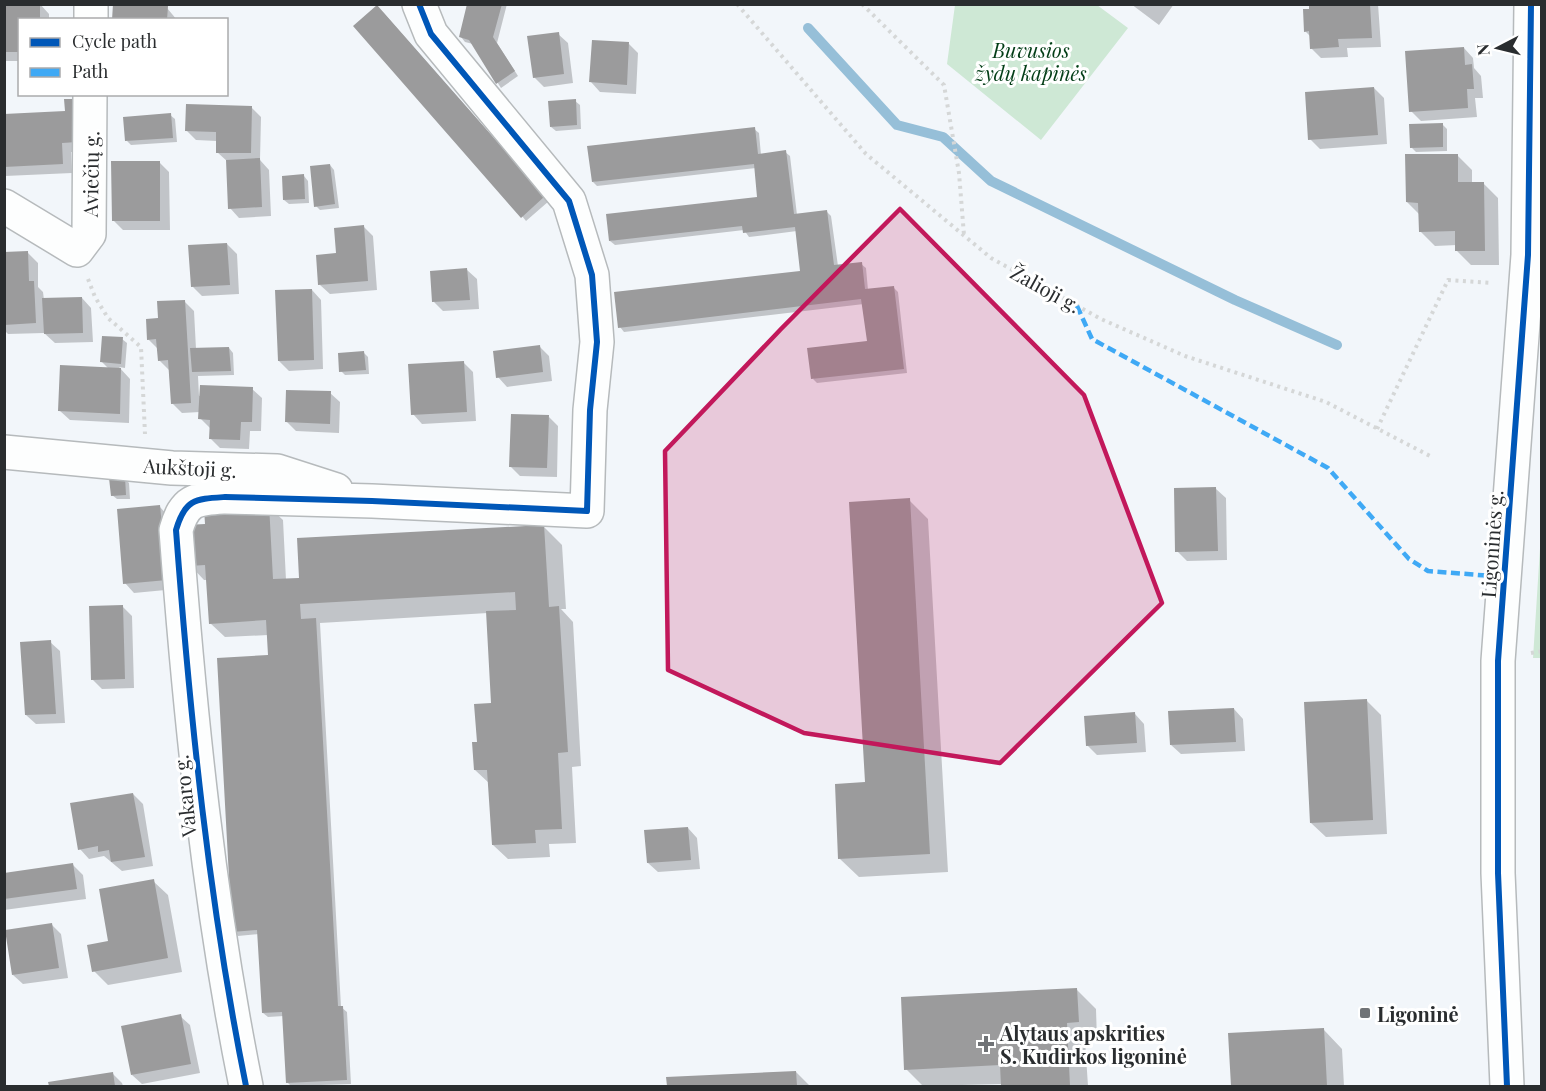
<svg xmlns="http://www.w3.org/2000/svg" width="1546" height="1091" font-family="'Playfair Display',serif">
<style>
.green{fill:#cee8d5}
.shadow{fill:#0003}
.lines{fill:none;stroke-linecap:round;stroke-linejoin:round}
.stream{stroke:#96bfd8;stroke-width:10}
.building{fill:#9b9b9c}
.minor-casing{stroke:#b6babc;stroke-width:36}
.path{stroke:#d5d7d7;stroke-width:4;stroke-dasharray:3 4.5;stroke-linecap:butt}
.minor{stroke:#fdfefe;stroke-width:33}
.quiet{stroke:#3fa9f5;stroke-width:4.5;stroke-dasharray:9 4.5;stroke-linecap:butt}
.cycleway-casing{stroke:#fff;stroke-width:10}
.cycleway{stroke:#0057b8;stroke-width:6}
.marked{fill:#c2185b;fill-opacity:0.2;stroke:#c2185b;stroke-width:4.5;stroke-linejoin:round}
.poi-dot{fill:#707376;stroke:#fff;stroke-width:2}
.labels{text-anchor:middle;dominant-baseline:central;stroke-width:6;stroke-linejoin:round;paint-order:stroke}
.park-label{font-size:20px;font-style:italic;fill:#023d16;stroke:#fff}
.street-label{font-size:20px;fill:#2a2d2f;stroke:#fff}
.poi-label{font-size:20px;font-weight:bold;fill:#2a2d2f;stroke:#fff;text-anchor:start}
</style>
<rect width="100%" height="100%" fill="#f2f6fa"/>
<path class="green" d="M955,5h142l31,23 -87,112 -94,-76z
M1541,533v125h-8z"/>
<path class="shadow" d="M4,4h36l9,10v6h-29v41h-16z
M469,4h38l-10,39 21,33 -17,12 -28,-44 -8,-2 -4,-5z
M1131,4h43l-15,21z
M1310,4h68l3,43 -34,1 1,9 -27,1 -10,-10v-11l-6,-6z
M1445,4h59v2l-58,-1z
M167,8l10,12h-63z
M382,11l167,190 -23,20 -4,-5z
M558,34l10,9 5,40 -29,4 -10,-10z
M629,44l9,9 -2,41 -36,-2 -9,-10z
M1464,48l9,10 1,10 7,8 2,22h-8l2,19 -56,4 -10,-10z
M1374,88l10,10 3,46 -67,5 -10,-10z
M575,101l5,4 1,24 -25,2 -5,-4z
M251,107l10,10 -1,43 9,10 2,46 -32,2 -9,-10 -2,-46 -11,-10v-11l-21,-1 -9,-9z
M67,113l19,39h-15l1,21 -67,3 -1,-60z
M170,115l5,4 2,23 -46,3 -4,-4z
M1442,124l5,5v22l-31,1 -4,-4z
M754,129l5,4 2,22 24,-3 5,4 7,59 30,-3 4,4 7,50 23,-2 5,4 2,22 25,-3 5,5 9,81 -90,10 -4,-4 55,-37 -4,-38 -240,28 -4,-5 182,-55 -5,-41 -48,6 -5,-7 -129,15 -5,-4 149,-43 -3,-30 -159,18 -4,-4z
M1457,155l15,15v14l11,-1 15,15 1,67h-28l-14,-14v-6l-22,1 -15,-15v-16l-13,-13z
M160,163l9,9 1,58h-47l-10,-10z
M330,165l4,5 5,38 -19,2 -4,-4z
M304,176l4,5 1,22 -20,1 -5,-4z
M364,227l9,9 4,54 -47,4 -10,-9 17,-31z
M227,244l10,10 2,40 -37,2 -9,-9z
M4,253h24l10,10v24l5,5 1,8 38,-2 9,10 2,34 -38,1 -11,-10 -36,1 -4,-4z
M467,270l10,9 2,30 -36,2 -9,-9z
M312,290l9,10 2,69 -34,2 -10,-10z
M184,301l10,10 2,38 33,-1 4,5 1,22 -36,1 1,20 53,-7 10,9 -1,33h-11l-1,18 -29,-1 -10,-10 1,-9 -11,-11v-6l-18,1 -10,-10 -3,-33 -10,-10 -1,-11 -10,-10 11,-19z
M122,339l5,4 -2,25 -6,-1 11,12 -1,44 -59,-3 -10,-9 49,-42 -7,-7z
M540,347l9,9 3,25 -45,6 -9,-10z
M364,353l4,4 1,17 -24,1 -4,-4z
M463,362l10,10 3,49 -54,3 -9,-10z
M330,393l10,9 -1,31 -43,-2 -10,-10z
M549,417l9,9 -1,51 -37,-1 -10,-10z
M125,479l4,4 1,16h-13l-5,-4z
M1216,489l10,9 1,62 -40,1 -10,-10z
M909,500l19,19 20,353 -89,5 -19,-18 26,-75z
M268,506l15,14 3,60 14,-1 243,-53 19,19 4,64h-5l12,13 8,144 -9,1 4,76 -27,1 1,13 -42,2 -15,-14 -3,-61 -15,-14 3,-27 15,-38 -5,-92 -168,10 21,384 6,5 4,72 -60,2 -4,-4 -3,-66 -16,1 -5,-4 -4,-79 -21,2 -5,-5 36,-275 -1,-21 -43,2 -15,-14 -2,-43h-4l-14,-15 16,-40z
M160,507l9,10 7,72 -42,4 -9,-10z
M122,606l10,10 2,72 -32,1 -10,-10z
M50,642l10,9 5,72 -29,1 -10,-9z
M1367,701l14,14 6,119 -61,3 -15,-14z
M1234,709l9,10 2,32 -64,3 -10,-9z
M1135,714l9,10 2,28 -49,3 -10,-10z
M133,794l10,10 10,62 -31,5 -18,-15 -15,3 -9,-10z
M688,828l9,10 3,31 -42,3 -10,-9z
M73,865l10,10 3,24 -82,11v-35z
M153,881l15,14 14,77 -74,13 -14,-14 16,-29z
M52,925l9,9 7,44 -45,6 -10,-9z
M1077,990l19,19 1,31 -12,1 3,45h-85l-1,-2 -79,2 -17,-17z
M180,1016l10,9 10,48 -58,11 -10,-9z
M1324,1030l18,19 2,37h-111l-3,-52z
M796,1072l14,14h-142v-8z
M113,1074l9,9 1,3h-73v-3z"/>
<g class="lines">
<path class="stream" d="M808,28l89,97 46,12 48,44 244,119 102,45"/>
</g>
<path class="building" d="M4,4h36v16h-20v32h-16z
M113,4l55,2 -1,14h-55z
M467,4h35l-9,33 22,34 -19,13 -27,-44 -10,-3z
M1309,4h61l2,34 -34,1 1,8 -29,2 -1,-18 -5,1 -1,-23h6z
M377,5l168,191 -24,22 -168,-192z
M559,32l5,42 -31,4 -6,-42z
M592,40l37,2 -2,43 -38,-3z
M1464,47l1,18 7,-1 2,25h-7l1,19 -59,4 -4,-61z
M1374,87l4,48 -70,5 -3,-48z
M64,99h11l2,43 -15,1 1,21 -59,3v-53l61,-3z
M576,99l1,26 -27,2 -2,-26z
M186,104l66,2 -1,47h-35v-21l-31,-1z
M171,113l2,25 -48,3 -2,-24z
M1443,123v24l-33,1 -1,-24z
M755,127l3,27 28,-4 8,64 33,-4 7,55 28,-3 3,27 29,-3 10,83 -93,10 -4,-31 60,-7 -6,-42 -243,29 -4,-36 186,-21 -5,-44 -52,6 -1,-7 -133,15 -3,-27 151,-17 -3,-33 -162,18 -5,-36z
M1405,154h53v28h26l1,69h-30v-20l-36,1 -1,-29 -12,-1z
M260,158l2,49 -34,2 -2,-49z
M111,161h49v60h-48z
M330,164l5,40 -21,3 -4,-41z
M304,174l1,25 -22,1 -1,-24z
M364,225l4,56 -50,4 -2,-30 20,-2 -2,-25z
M227,243l3,42 -39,2 -3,-42z
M28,251l1,30h5l2,42 -32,2v-73z
M467,268l3,32 -38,2 -2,-31z
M312,289l2,71 -36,1 -3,-71z
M82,297l1,36 -39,1 -2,-36z
M185,300l6,103 -20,1 -3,-44 -10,1 -2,-22 -9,1 -1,-21 12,-1 -1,-17z
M102,336l21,1 -2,27 -21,-2z
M540,345l3,27 -47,6 -3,-27z
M229,347l2,24 -39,1 -2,-24z
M364,351l2,19 -27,2 -1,-19z
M464,361l3,51 -56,3 -3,-51z
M60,365l61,3 -1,46 -62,-3z
M200,385l53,2 -1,35h-11l-1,18 -31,-1 1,-19 -12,-1z
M286,390l45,1 -1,33 -45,-2z
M511,414l38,1 -2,53 -38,-1z
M125,477l1,18 -15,1 -2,-18z
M1216,487l2,64 -43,1 -1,-64z
M910,498l20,356 -92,5 -3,-75 30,-2 -16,-280z
M269,504l4,75 26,-1 -2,-40 247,-13 5,82 10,-1 9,146 -10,1 4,76 -27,1 1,13 -44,2 -5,-75h-13l-2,-28h5l-3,-38 17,-1 -5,-92 30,-1 -1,-18 -215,12 1,15 15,-1 22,388h5l4,74 -61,3 -4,-71 -20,1 -5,-83 -25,2 -15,-274 51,-3 -2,-35 -57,4 -4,-59 -16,1 -3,-41 19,-1 -1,-16z
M160,505l7,75 -44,4 -6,-75z
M123,605l2,74 -34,1 -2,-74z
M51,640l5,74 -31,1 -5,-73z
M1367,699l6,121 -63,3 -6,-121z
M1234,708l2,34 -66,3 -2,-34z
M1135,712l2,31 -51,3 -2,-30z
M133,793l12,64 -34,5 -2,-12 -11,2v-6l-20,4 -8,-47z
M688,827l3,33 -44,3 -3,-33z
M73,863l4,26 -73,10v-26z
M154,879l14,79 -76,14 -5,-27 21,-4 -9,-52z
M52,923l7,45 -47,7 -7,-45z
M1077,988l2,34 -12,1 3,63h-69l-1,-21 -96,5 -3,-73z
M181,1014l10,50 -60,11 -10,-49z
M1324,1028l3,58h-96l-3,-53z
M796,1071l1,15h-130l-1,-9z
M113,1072l2,14h-66l-1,-4z"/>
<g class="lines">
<defs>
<path id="minor" d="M91,20v-16
M4,206l73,44 12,-16 1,-140
M4,452l168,16 105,3 59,19
M246,1086c-37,-183 -56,-369 -70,-556 9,-31 19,-31 49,-33l147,4 215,10 3,-101 7,-68 -5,-67 -23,-74 -138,-167 -12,-30
M1507,1086l-9,-213v-212l30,-406 3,-251"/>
</defs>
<use href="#minor" class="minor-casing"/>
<path class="path" d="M737,4l129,150 125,104 110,61 84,37 141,46 106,55
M862,4l82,81 15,88 5,62
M88,279l7,18 13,21 33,29 4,87
M1377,429l71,-149 44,3
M1531,653l11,-2"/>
<use href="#minor" class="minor"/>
<path class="quiet" d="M1077,306l15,33 236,129 81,91 19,12 77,6"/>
<defs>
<path id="cycleway" d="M246,1086c-37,-183 -56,-369 -70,-556 9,-31 19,-31 49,-33l147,4 215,10 3,-101 7,-68 -5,-67 -23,-74 -138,-167 -12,-30
M1507,1086l-9,-213v-212l30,-406 3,-251"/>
</defs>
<use href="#cycleway" class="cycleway-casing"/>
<use href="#cycleway" class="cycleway"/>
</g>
<path class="marked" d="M900,209l184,186 78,208 -162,160 -196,-30 -136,-63 -3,-219 116,-122z"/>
<g class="poi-dot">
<rect x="1359" y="1007" width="12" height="12" rx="3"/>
<path d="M983 1035h6v6h6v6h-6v6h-6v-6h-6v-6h6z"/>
</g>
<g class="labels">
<g class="park-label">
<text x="1031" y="49">Buvusios<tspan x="1031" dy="23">žydų kapinės</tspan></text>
</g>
<g class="street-label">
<text transform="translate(90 174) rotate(-89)">Aviečių g.</text>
<text transform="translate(1046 288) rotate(29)">Žalioji g.</text>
<text transform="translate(190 467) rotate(3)">Aukštoji g.</text>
<text transform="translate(1491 544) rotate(-86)">Ligoninės g.</text>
<text transform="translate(184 796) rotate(-96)">Vakaro g.</text>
</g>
<g class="poi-label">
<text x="1377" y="1013">Ligoninė</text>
<text x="1000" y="1032">Alytaus apskrities<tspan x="1000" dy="23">S. Kudirkos ligoninė</tspan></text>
</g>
</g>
<rect width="1546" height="1091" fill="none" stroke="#2a2d2f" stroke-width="12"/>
<rect x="18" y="18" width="210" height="78" fill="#ffffff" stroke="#aaabac" stroke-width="1.5"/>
<rect x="30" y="38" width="30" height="9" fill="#0057b8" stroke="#aaabac" stroke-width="1.5"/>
<text x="72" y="48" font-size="18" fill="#2a2d2f">Cycle path</text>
<rect x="30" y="68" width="30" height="9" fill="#3fa9f5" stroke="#aaabac" stroke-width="1.5"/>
<text x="72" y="78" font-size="18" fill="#2a2d2f">Path</text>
<g transform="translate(1498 48) rotate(263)" stroke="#ffffff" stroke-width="4.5" paint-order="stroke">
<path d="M0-4.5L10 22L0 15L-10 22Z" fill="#2a2d2f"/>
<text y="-9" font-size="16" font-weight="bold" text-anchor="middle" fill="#2a2d2f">N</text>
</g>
</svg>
